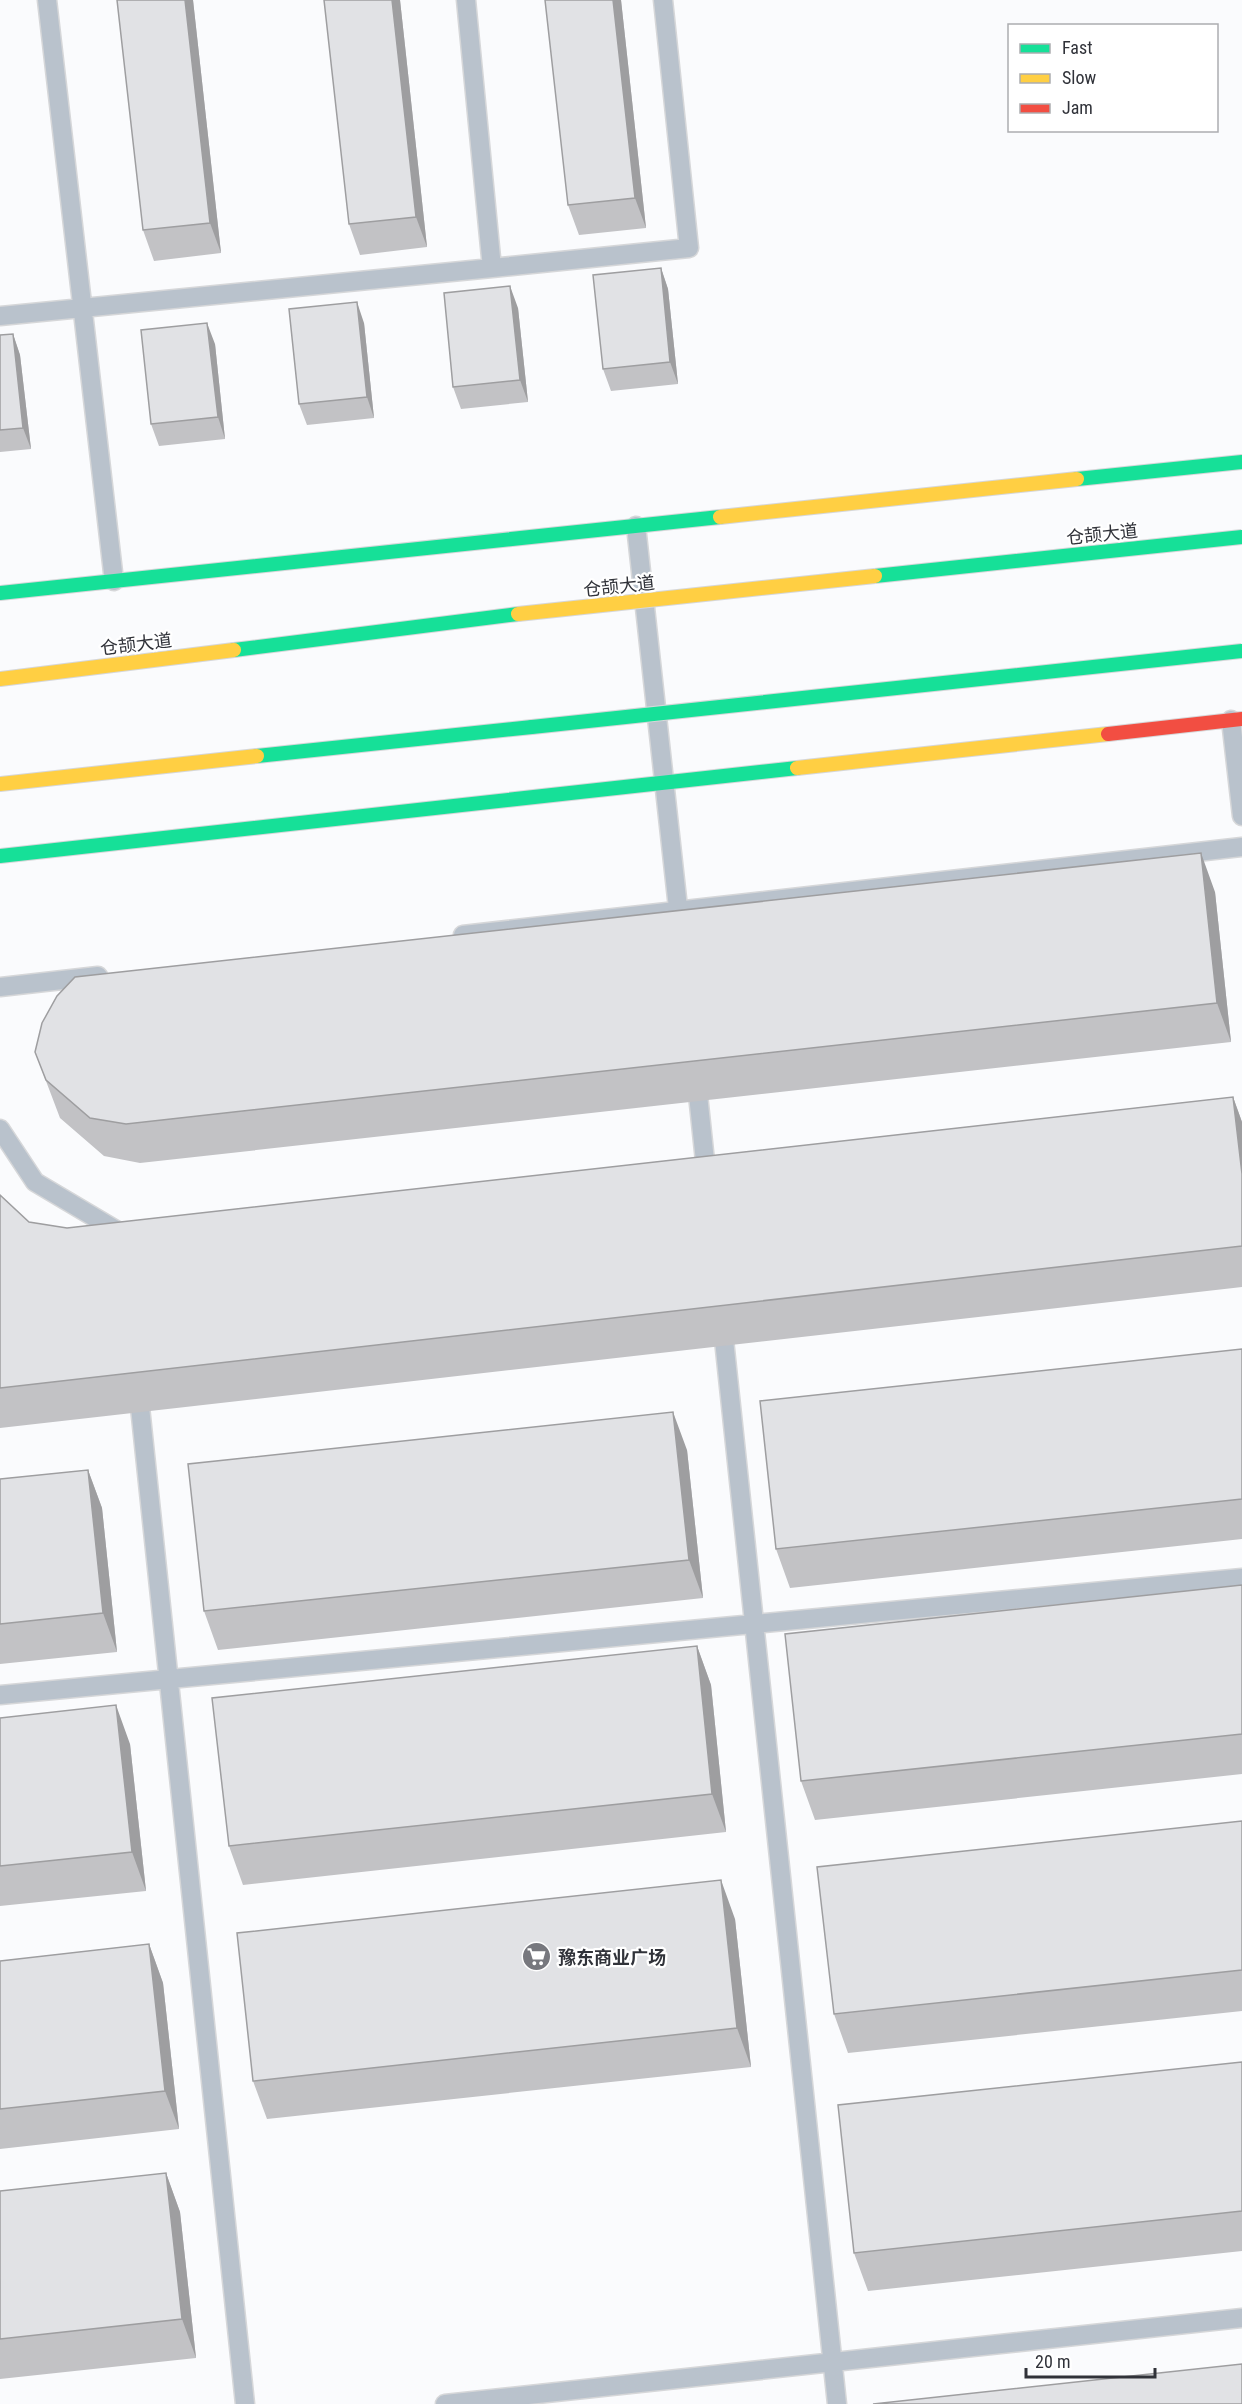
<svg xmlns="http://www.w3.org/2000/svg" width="1242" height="2404" font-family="'Roboto Condensed','Noto Sans SC',sans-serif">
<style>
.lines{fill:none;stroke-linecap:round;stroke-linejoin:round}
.lane-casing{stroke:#d6d7d9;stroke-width:21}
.fast-casing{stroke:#d6d7d9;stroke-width:16}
.slow-casing{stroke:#d6d7d9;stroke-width:16}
.jam-casing{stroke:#d6d7d9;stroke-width:16}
.lane{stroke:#b9c2cc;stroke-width:18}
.fast{stroke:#16e098;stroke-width:14}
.slow{stroke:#ffcf43;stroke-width:14}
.jam{stroke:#f24e42;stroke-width:14}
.fast-bridge-casing{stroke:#d6d7d9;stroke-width:16;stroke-linecap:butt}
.slow-bridge-casing{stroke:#d6d7d9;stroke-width:16;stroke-linecap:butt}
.fast-bridge{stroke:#16e098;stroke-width:14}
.slow-bridge{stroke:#ffcf43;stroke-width:14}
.wall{fill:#c2c2c5}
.shaded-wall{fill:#9e9ea0}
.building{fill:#e1e2e5;stroke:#9e9ea0;stroke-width:1.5}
.labels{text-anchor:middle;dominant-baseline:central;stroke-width:4.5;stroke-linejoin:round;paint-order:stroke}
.street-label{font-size:18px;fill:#303239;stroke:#fff}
.poi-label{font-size:18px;font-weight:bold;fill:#303239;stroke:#fff;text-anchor:start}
</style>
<rect width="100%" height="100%" fill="#fafbfd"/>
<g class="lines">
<defs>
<path id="lane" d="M47,0l67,581
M492,268l197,-20 -26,-248
M0,316l492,-48 -26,-268
M636,526l45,409
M1231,720l11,96
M463,935l779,-88
M0,987l98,-11
M696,1076l11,104
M0,1129l35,53 86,51 1,6
M722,1321l115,1083
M138,1388l107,1016
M0,1695l1242,-117
M445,2404l797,-86"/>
<path id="fast" d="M1077,479l165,-17
M0,593l720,-76
M234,650l284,-36
M257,756l275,-29
M0,856l797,-88"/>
<path id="slow" d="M720,517l357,-38
M0,679l234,-29
M797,768l311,-34
M0,784l257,-28"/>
<path id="jam" d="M1108,734l134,-15"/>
</defs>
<use href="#lane" class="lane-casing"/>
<use href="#fast" class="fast-casing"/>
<use href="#slow" class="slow-casing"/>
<use href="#jam" class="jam-casing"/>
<use href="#lane" class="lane"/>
<use href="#fast" class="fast"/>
<use href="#slow" class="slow"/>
<use href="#jam" class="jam"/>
<defs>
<path id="fast-bridge" d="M875,576l367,-39
M532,727l710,-76"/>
<path id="slow-bridge" d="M518,614l357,-38"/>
</defs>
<use href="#fast-bridge" class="fast-bridge-casing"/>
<use href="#slow-bridge" class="slow-bridge-casing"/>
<use href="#fast-bridge" class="fast-bridge"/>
<use href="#slow-bridge" class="slow-bridge"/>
</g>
<path class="wall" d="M193,0l28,253 -67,8 -11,-31z
M400,0l27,247 -67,8 -11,-31z
M621,0l25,228 -67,7 -11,-30z
M661,268l7,21 10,95 -67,7 -8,-22z
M518,308l10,94 -67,7 -8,-22z
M364,323l10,95 -67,7 -8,-21z
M13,334l7,21 11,94 -31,3v-117z
M215,344l10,95 -66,7 -8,-22z
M1215,892l16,150 -1091,121 -36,-7 -44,-38 -25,-66z
M1233,1097l9,25v165l-1242,141v-233l29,27 38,6z
M1242,1349v190l-452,49 -14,-39z
M687,1450l16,148 -485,52 -14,-39z
M88,1470l14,38 15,144 -117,12v-185z
M1242,1585v189l-427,46 -14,-39z
M697,1646l14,39 15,147 -483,53 -14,-39z
M0,1718l130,26 16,147 -146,15z
M1242,1821v190l-394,42 -14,-39z
M735,1919l16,148 -484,52 -14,-38z
M149,1944l14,39 16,146 -179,20v-188z
M1242,2062v189l-374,40 -14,-38z
M166,2173l14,39 16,146 -196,21v-188z"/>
<path class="shaded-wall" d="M185,0h8l28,253 -11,-30z
M392,0h8l27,247 -11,-30z
M613,0h8l25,228 -11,-30z
M661,268l7,21 10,95 -8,-22z
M510,286l8,22 10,94 -8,-22z
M357,302l7,21 10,95 -7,-21z
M207,323l8,21 10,95 -7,-22z
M13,334l7,21 11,94 -8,-21z
M1201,853l14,39 16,150 -14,-39z
M1233,1097l9,25v52z
M673,1412l14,38 16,148 -14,-38z
M88,1470l14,38 15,144 -14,-39z
M697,1646l14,39 15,147 -14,-38z
M116,1705l14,39 16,147 -14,-39z
M721,1880l14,39 16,148 -14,-39z
M149,1944l14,39 16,146 -14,-38z
M166,2173l14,39 16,146 -14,-39z"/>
<path class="building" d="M117,0h68l25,223 -67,7z
M324,0h68l24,217 -67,7z
M545,0h68l22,198 -67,7z
M661,268l9,94 -67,7 -10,-94z
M510,286l10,94 -67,7 -9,-94z
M357,302l10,95 -68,7 -10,-95z
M207,323l11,94 -67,7 -10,-94z
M13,334l10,94 -23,2v-95z
M1201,853l16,150 -1091,121 -36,-6 -44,-38 -11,-28 7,-29 15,-27 18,-19z
M1233,1097l9,77v72l-1242,142v-193l29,27 38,6z
M1242,1349v150l-466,50 -16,-148z
M673,1412l16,148 -485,51 -16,-147z
M88,1470l15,143 -103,11v-145z
M1242,1585v149l-441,47 -16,-147z
M697,1646l15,148 -483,52 -17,-148z
M116,1705l16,147 -132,14v-148z
M1242,1821v149l-408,44 -17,-147z
M721,1880l16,148 -484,53 -16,-148z
M149,1944l16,147 -165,18v-148z
M1242,2062v149l-388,42 -16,-148z
M166,2173l16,146 -182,20v-148z
M1242,2364v40h-369z"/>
<defs>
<symbol id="supermarket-disc" viewBox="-11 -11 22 22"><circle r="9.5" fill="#77787e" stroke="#fff"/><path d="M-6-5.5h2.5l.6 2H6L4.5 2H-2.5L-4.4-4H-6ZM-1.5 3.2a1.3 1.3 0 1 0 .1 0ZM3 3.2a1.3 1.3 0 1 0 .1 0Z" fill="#fff"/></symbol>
</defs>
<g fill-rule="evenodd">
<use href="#supermarket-disc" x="520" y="1940" width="33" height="33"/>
</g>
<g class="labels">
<g class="street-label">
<text transform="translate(1102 534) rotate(-6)">仓颉大道</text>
<text transform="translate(619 586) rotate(-6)">仓颉大道</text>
<text transform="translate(136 644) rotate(-7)">仓颉大道</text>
</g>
<g class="poi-label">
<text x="558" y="1957">豫东商业广场</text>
</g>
</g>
<rect x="1008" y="24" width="210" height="108" fill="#ffffff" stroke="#acadb0" stroke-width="1.5"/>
<rect x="1020" y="44" width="30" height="9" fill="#16e098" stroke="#acadb0" stroke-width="1.5"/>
<text x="1062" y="54" font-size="18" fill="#303239">Fast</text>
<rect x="1020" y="74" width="30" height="9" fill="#ffcf43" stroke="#acadb0" stroke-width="1.5"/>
<text x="1062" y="84" font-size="18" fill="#303239">Slow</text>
<rect x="1020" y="104" width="30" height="9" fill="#f24e42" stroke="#acadb0" stroke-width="1.5"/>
<text x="1062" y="114" font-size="18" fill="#303239">Jam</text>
<path d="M1026 2368v9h129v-9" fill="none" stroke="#303239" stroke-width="3"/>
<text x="1035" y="2368" font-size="18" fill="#303239" stroke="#ffffff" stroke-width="4.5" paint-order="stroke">20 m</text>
</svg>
